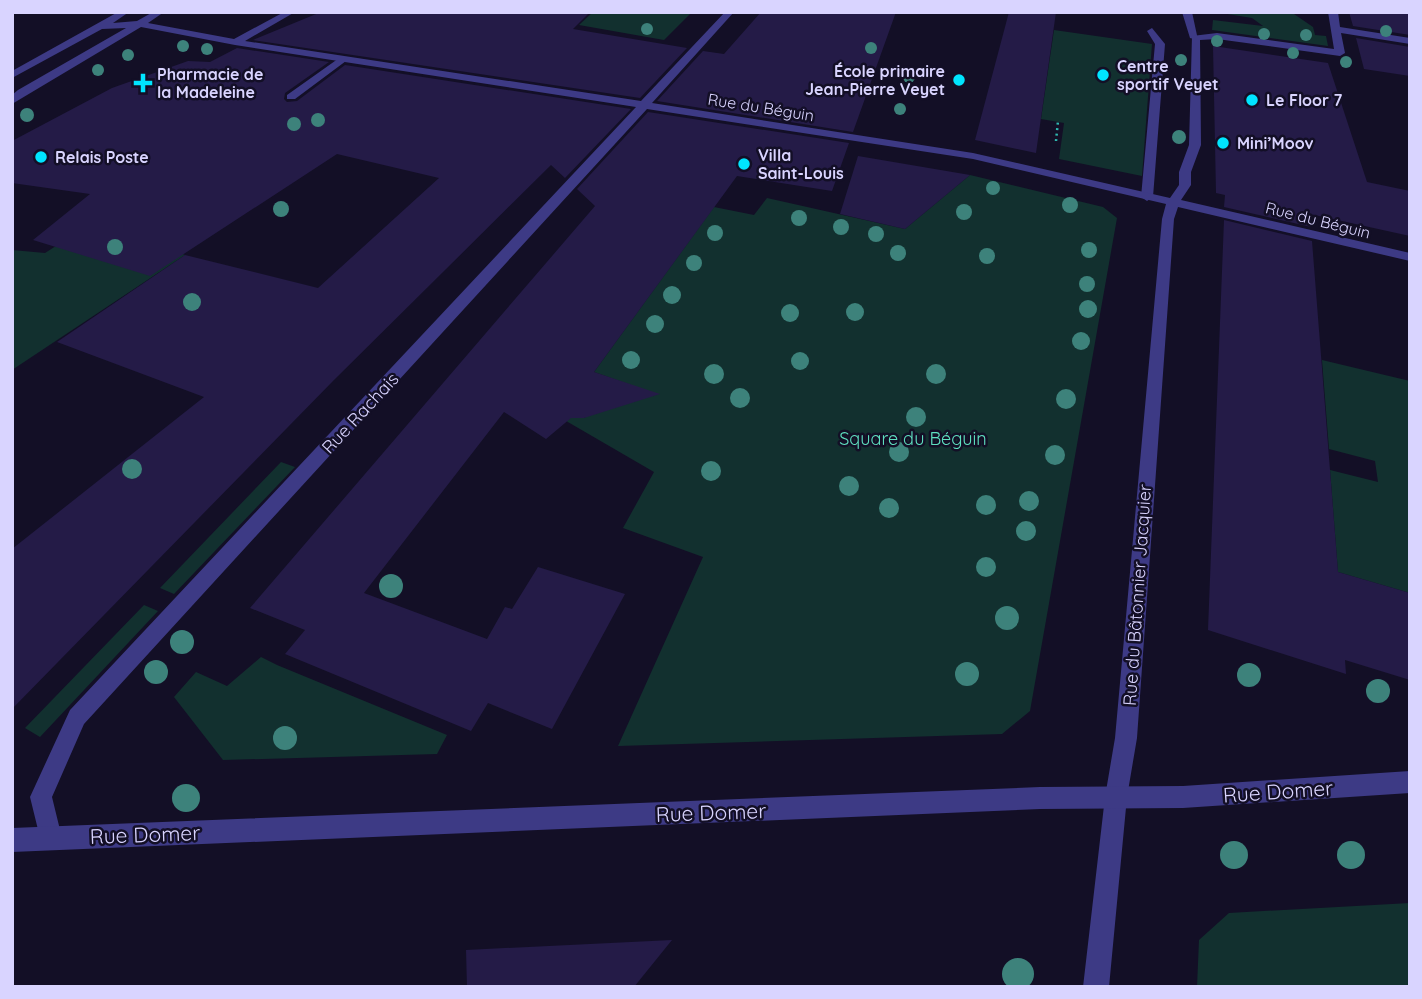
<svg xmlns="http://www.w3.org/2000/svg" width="1422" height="999" font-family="Quicksand,sans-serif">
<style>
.green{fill:#12302f}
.building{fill:#241b47}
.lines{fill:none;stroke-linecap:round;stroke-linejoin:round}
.path{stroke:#2fb8b0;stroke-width:2.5;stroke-dasharray:2 3.5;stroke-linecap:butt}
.service{fill:#3d3a85;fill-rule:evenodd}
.minor{fill:#3d3a85;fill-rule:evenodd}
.tertiary{fill:#3d3a85;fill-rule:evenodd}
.tree{fill:#3d827b}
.poi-dot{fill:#00e5ff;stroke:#130f26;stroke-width:2.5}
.labels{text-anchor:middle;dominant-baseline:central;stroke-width:5;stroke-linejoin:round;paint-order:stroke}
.far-poi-label{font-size:16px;font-weight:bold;fill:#d9d4ff;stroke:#130f26;text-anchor:start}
.far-street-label{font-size:16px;fill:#d9d4ff;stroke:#130f26}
.street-label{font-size:18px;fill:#d9d4ff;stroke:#130f26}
.park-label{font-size:18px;fill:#5fe0c0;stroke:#130f26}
.near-street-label{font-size:21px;fill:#d9d4ff;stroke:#130f26}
</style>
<rect width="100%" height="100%" fill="#130f26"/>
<path class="green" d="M593,12h99l-28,28 -85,-15z
M1215,12l79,2 19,13 2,8 11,1 2,10 -116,-16 1,-10 50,6 -11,-8z
M1054,30l98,14 -10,132 -83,-17 5,-36 -23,-4z
M970,175l133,32 14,11 -87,493 -28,23 -384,12 85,-189 -80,-29 31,-56 -93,-54h23l47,-33 -37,-13 120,-165 40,8 13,-17 138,31z
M98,219l87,36 -173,115v-120l33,3z
M1322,360l88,21v212l-72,-21 -8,-102 48,12 -3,-21 -46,-12z
M281,462l14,5 -121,127 -14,-6z
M144,605l14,6 -118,126 -15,-9z
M261,657l16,8 170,70 -10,19 -214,6 -49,-63 22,-25 31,14z
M1410,903v84h-213l2,-47 30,-27z"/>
<path class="building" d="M321,12h269l-17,17 114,19 -47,50 -387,-58z
M761,12h135l-43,120 -196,-31 46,-50 21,3z
M1009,12h47l-20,141 -61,-13z
M1349,12h61v23l-57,-9z
M1356,38l54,9v29l-46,-7z
M1213,46l115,17 39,119 43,9v45l-100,-22 1,13 -87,-20 1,-12 -9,-2z
M237,48l92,14 -44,31 -1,6 3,3 10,-1 48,-36 286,44 -66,69 -14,-13 -218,216 -321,328v-160l192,-152 -147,-55 128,-87 133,33 121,-110 -102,-24 -187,122 -117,-36 57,-46 -78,-11v-42l100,-53 76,-27 22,1z
M648,112l201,31 -17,48 -95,-15 -143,196 66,22 -76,24h-13l-25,21 -42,-27 -140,181 123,46 18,-32 7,2 26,-42 87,27 -73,135 -64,-26 -17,28 -186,-77 20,-24 -55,-22 345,-402 -18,-17z
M858,156l112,19 -65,54 -65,-15z
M1224,220l88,21 26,331 72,21v87l-65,-20 1,14 -138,-44z
M672,940l-38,47h-167l-1,-37z"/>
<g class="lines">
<path class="path" d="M1056,141l2,-20"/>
<path class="service" d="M1182,12h10l6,28 -8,-2z
M1152,28l13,16 -12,153 -6,4 -6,-4 14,-153 -8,-13z
M342,56l5,3 -1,2 -51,38h-8v-4z"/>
<path class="minor" d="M118,12h11l-16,11 24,-2 16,-9h11l-16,11 86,16 50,-27h11l-50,29 396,60 84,-89h9l-82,91 321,50 197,45 9,-13v-13l10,-27 3,-109 25,-3 117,16 -6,-37h10l2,15 70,11v6l-69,-11 4,20 -5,3 -123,-17 -17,1 1,105 -10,27v13l-10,15 229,53v8l-232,-54 -4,12 -37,519 -10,59 -18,190h-26l22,-190 10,-59 47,-519 4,-15 -193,-45 -326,-50 -563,615 -32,73 10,41 -4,8 -8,4 -8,-4 -12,-49 40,-87 566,-603 -401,-62 -94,-18 -129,77v-9l6,-5 108,-62 -24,1 -90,49v-7z"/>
<path class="tertiary" d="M1410,771v22l-227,15 -143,1 -1028,43v-24l1028,-41 143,-1z"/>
</g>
<g class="tree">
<circle cx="647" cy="29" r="6"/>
<circle cx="1386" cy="31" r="6"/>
<circle cx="1264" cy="34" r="6"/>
<circle cx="1306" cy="35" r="6"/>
<circle cx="1217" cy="41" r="6"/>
<circle cx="183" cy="46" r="6"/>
<circle cx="871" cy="48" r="6"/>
<circle cx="207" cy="49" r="6"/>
<circle cx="1293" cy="53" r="6"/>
<circle cx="128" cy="55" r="6"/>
<circle cx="1181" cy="60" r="6"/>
<circle cx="1346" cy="62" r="6"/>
<circle cx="98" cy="70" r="6"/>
<circle cx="909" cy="77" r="6"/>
<circle cx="900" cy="109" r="6"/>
<circle cx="27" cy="115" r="7"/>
<circle cx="318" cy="120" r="7"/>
<circle cx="294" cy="124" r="7"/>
<circle cx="1179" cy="137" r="7"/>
<circle cx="993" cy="188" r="7"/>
<circle cx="1070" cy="205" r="8"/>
<circle cx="281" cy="209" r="8"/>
<circle cx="964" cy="212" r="8"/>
<circle cx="799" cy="218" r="8"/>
<circle cx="841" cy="227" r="8"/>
<circle cx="715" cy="233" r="8"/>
<circle cx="876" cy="234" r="8"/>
<circle cx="115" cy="247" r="8"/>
<circle cx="1089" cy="250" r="8"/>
<circle cx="898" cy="253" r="8"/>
<circle cx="987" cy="256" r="8"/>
<circle cx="694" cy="263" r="8"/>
<circle cx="1087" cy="284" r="8"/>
<circle cx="672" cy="295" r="9"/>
<circle cx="192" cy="302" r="9"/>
<circle cx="1088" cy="309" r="9"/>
<circle cx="855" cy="312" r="9"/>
<circle cx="790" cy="313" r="9"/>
<circle cx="655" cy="324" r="9"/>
<circle cx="1081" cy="341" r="9"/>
<circle cx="631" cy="360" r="9"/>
<circle cx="800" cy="361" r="9"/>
<circle cx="714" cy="374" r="10"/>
<circle cx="936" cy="374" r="10"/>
<circle cx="740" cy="398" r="10"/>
<circle cx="1066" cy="399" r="10"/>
<circle cx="916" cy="417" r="10"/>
<circle cx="899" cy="452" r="10"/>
<circle cx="1055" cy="455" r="10"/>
<circle cx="132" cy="469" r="10"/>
<circle cx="711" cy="471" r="10"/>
<circle cx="849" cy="486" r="10"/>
<circle cx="1029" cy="501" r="10"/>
<circle cx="986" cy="505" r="10"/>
<circle cx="889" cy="508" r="10"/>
<circle cx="1026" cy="531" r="10"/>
<circle cx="986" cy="567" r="10"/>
<circle cx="391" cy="586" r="12"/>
<circle cx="1007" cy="618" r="12"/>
<circle cx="182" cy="642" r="12"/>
<circle cx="156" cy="672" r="12"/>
<circle cx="967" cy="674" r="12"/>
<circle cx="1249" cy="675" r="12"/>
<circle cx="1378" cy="691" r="12"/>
<circle cx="285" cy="738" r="12"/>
<circle cx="186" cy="798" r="14"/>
<circle cx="1234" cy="855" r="14"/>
<circle cx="1351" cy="855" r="14"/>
<circle cx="1018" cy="974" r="16"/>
</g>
<g class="poi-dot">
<circle cx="1103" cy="75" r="7"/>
<circle cx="959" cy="80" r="7"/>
<path d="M139.5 72.5h7v7h7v7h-7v7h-7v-7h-7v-7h7z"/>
<circle cx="1252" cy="100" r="7"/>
<circle cx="1223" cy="143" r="7"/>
<circle cx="41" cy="157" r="7"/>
<circle cx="744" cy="164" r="7"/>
</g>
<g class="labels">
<g class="far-poi-label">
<text x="1117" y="66">Centre<tspan x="1117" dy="18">sportif Veyet</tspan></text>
<text x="945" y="71" text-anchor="end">École primaire<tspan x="945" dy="18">Jean-Pierre Veyet</tspan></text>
<text x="157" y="74">Pharmacie de<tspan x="157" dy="18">la Madeleine</tspan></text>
<text x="1266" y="100">Le Floor 7</text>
<text x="1237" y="143">Mini’Moov</text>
<text x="758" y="155">Villa<tspan x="758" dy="18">Saint-Louis</tspan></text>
<text x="55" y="157">Relais Poste</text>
</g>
<g class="far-street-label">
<text transform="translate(761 107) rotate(9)">Rue du Béguin</text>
<text transform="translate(1318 220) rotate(14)">Rue du Béguin</text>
</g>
<g class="street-label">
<text transform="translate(360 413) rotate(-47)">Rue Rachais</text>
<text transform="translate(1137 595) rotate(-86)">Rue du Bâtonnier Jacquier</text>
</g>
<g class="park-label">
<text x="913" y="438">Square du Béguin</text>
</g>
<g class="near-street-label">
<text transform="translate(1278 791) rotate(-4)">Rue Domer</text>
<text transform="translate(711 812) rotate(-2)">Rue Domer</text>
<text transform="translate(145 834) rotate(-2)">Rue Domer</text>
</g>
</g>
<rect width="1422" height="999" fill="none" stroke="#d9d4ff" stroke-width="28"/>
</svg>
